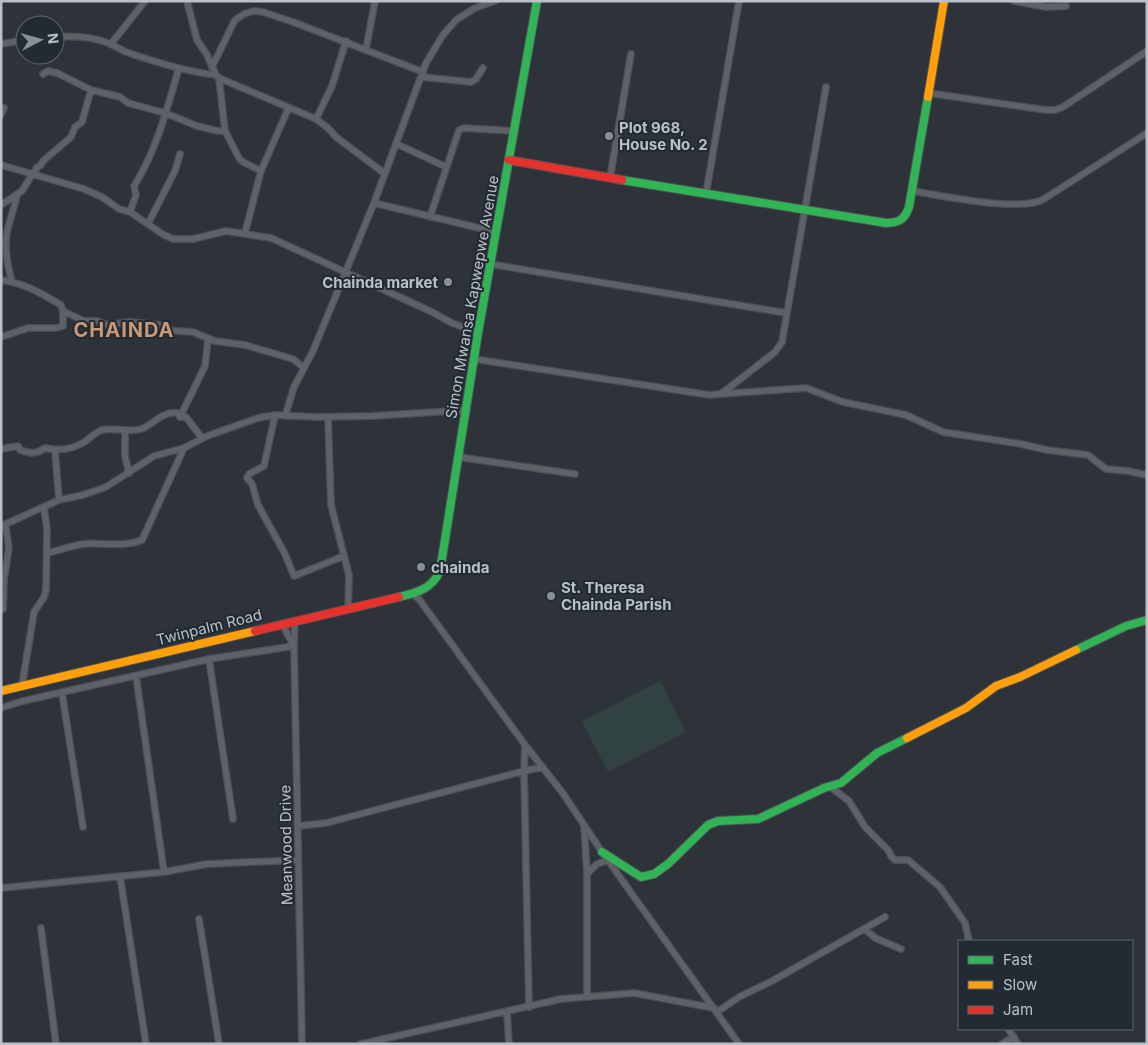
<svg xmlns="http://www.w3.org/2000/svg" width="1148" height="1045" font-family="Inter,sans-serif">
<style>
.green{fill:#314243}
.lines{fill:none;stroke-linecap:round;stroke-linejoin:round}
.street-casing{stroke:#4c4f54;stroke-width:8}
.fast-casing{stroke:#4c4f54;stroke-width:10}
.slow-casing{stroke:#4c4f54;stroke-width:10}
.jam-casing{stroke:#4c4f54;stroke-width:10}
.street{stroke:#5e6268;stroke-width:5.5}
.fast{stroke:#30b455;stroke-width:8}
.slow{stroke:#ff9f0a;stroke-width:8}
.jam{stroke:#e5322d;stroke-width:8}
.poi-dot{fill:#898f97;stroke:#222a34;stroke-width:2}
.labels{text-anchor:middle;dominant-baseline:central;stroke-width:4;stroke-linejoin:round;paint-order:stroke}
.poi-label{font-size:15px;font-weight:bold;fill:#bac0c9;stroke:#222a34;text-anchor:start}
.street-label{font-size:15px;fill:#bac0c9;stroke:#222a34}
.district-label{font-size:20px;font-weight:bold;letter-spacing:1px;fill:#c99975;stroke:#222a34}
</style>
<rect width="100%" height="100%" fill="#2e3339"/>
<path class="green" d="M660,681l26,51 -78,40 -26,-51z"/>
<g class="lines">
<defs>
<path id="street" d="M187,1l10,39 10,15 9,20 3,3 97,41 12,9 8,9 48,36
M1014,1l32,6 20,-1
M55,37c17,-1 34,-1 50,5 7,2 14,7 21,10 29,10 60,20 90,23
M1,44l24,-4
M111,44l34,-43
M366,49l9,-48
M212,67l23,-47 9,-6 10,-3 9,1 30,10 130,50
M43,74l5,-3 9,2 34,17 29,7 8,6 37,10 32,13 21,5h7
M422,77l49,5 5,-3 7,-11
M219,78l6,53 14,27 4,4 18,9
M928,93l118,17h9l8,-3 84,-56
M1,115l3,-7
M316,119l16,-33 14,-45
M397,144l49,23
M1,165l83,24 18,8 17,12 11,3 34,23 9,4h20l33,-8 45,7 159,73 22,12 26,10
M610,178l21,-124
M911,191c30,4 109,22 133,8l103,-66
M706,194l33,-193
M374,203l122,29
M1,205l21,-14 11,-18 2,-1 2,-5 3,-1 3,-5 28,-24 4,-10 7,-5 9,-32
M130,212l6,-17 -2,-9c23,-36 33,-78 45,-118
M430,217l29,-87 5,-2 50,3
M148,224l27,-53 5,-17
M245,233l16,-62 27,-62
M490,264l296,49
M1,280c23,3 40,13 60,25l2,6 21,10h13l10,4 23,-3 30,3 3,5 30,2 22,9 30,4 48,14 11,9
M12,282c-4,-16 -8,-33 -5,-49 2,-13 8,-25 10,-39
M1,337l27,-9h28l7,-2v-15
M474,359l236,36 9,-1 6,-3 50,-39 7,-10 44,-255
M719,394l87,-6 37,14 63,13 37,17 78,12 26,6 41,5 18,14 22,2 19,4
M275,415l-11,51 -15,8 -2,4 5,6 6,21 26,47 10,24 50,-20
M285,416l9,-29 19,-36 61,-148 52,-140 17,-28 13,-15 19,-12 20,-7
M180,417l25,-51 3,-27
M328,417l3,88 18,70 -1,34
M125,430v26l4,17
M1,449l17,-3 2,4c10,4 17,4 25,-2 14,3 29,1 41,-7 5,-4 10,-9 16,-11 13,-3 26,3 39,-1 14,-5 20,-18 37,-16l2,4h6l16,21
M55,450l4,50
M458,457l117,17
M1,526l58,-26 24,-5 23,-8 48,-31 30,-8 23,-12 51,-18 17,-3 41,2 57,-1 94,-6
M48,553c11,-3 23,-7 35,-9 20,-2 40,4 59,-4l42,-92
M412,594l7,5 13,18 93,128 37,47 40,60 137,192
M1,610l2,-1 1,-29 5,-33 -4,-23
M295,621l-1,25 8,398
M282,624l12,22
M209,659l24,160
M136,676l28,196
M22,686l12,-74 10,-15 2,-7 1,-61 -3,-21
M62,693l21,134
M1,708l22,-7 186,-42 85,-13
M525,745l-1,26 5,236
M832,788l17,13 16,26 23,23 3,6 4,4h13l32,27 25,36 4,18
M298,826l28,-3 198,-52 19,-4
M584,826l3,48v122
M587,874l10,-10 11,-4
M120,876l26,168
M1,888l163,-16 43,-8 91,-4
M199,919l20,125
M41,928l15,116
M865,929l10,9 26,11
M507,1012l2,32
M717,1012l22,-15 33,-16 113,-64
M1008,1029l10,15
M361,1044l200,-45 73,-6 80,15
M1002,1044l12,-7"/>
<path id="fast" d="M622,180l264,43c13,0 19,-4 23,-16l19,-110
M399,597c17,-4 33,-8 41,-26l38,-238 59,-332
M1076,650l50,-24 21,-6
M602,852l39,25 13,-3 14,-10 40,-39 10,-4 40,-2 66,-31 17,-5 36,-30 30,-15"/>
<path id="slow" d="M928,97l16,-96
M1,691l254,-60
M907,738l59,-30 30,-22 24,-9 56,-27"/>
<path id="jam" d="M509,160l113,20
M255,631l144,-34"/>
</defs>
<use href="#street" class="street-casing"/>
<use href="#fast" class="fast-casing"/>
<use href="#slow" class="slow-casing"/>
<use href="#jam" class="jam-casing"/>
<use href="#street" class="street"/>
<use href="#fast" class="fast"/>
<use href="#slow" class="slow"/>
<use href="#jam" class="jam"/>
</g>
<g class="poi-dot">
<circle cx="609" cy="136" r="5"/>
<circle cx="448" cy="282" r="5"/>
<circle cx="421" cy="567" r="5"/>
<circle cx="551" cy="596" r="5"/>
</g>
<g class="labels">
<g class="poi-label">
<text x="619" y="127">Plot 968,<tspan x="619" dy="17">House No. 2</tspan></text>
<text x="438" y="282" text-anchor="end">Chainda market</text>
<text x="431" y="567">chainda</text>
<text x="561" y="587">St. Theresa<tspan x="561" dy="17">Chainda Parish</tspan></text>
</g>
<g class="street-label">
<text transform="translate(472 297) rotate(-80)">Simon Mwansa Kapwepwe Avenue</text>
<text transform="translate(209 627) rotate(-14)">Twinpalm Road</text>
<text transform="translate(286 845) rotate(-91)">Meanwood Drive</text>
</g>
<g class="district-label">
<text x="124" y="330">CHAINDA</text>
</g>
</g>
<rect width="1148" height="1045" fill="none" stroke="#bac0c9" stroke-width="5"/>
<rect x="958" y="940" width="175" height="90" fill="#222a34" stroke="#5f6670"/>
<rect x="968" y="956" width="25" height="8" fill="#30b455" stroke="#5f6670"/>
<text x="1003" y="965" font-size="15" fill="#bac0c9">Fast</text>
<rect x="968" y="981" width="25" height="8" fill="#ff9f0a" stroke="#5f6670"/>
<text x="1003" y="990" font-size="15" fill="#bac0c9">Slow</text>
<rect x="968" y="1006" width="25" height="8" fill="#e5322d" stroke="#5f6670"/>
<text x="1003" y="1015" font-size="15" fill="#bac0c9">Jam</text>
<g transform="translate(40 40) rotate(84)"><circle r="24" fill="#222a34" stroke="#5f6670"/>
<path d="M0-4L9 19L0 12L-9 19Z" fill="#898f97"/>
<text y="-8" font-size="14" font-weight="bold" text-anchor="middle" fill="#bac0c9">N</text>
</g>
</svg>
